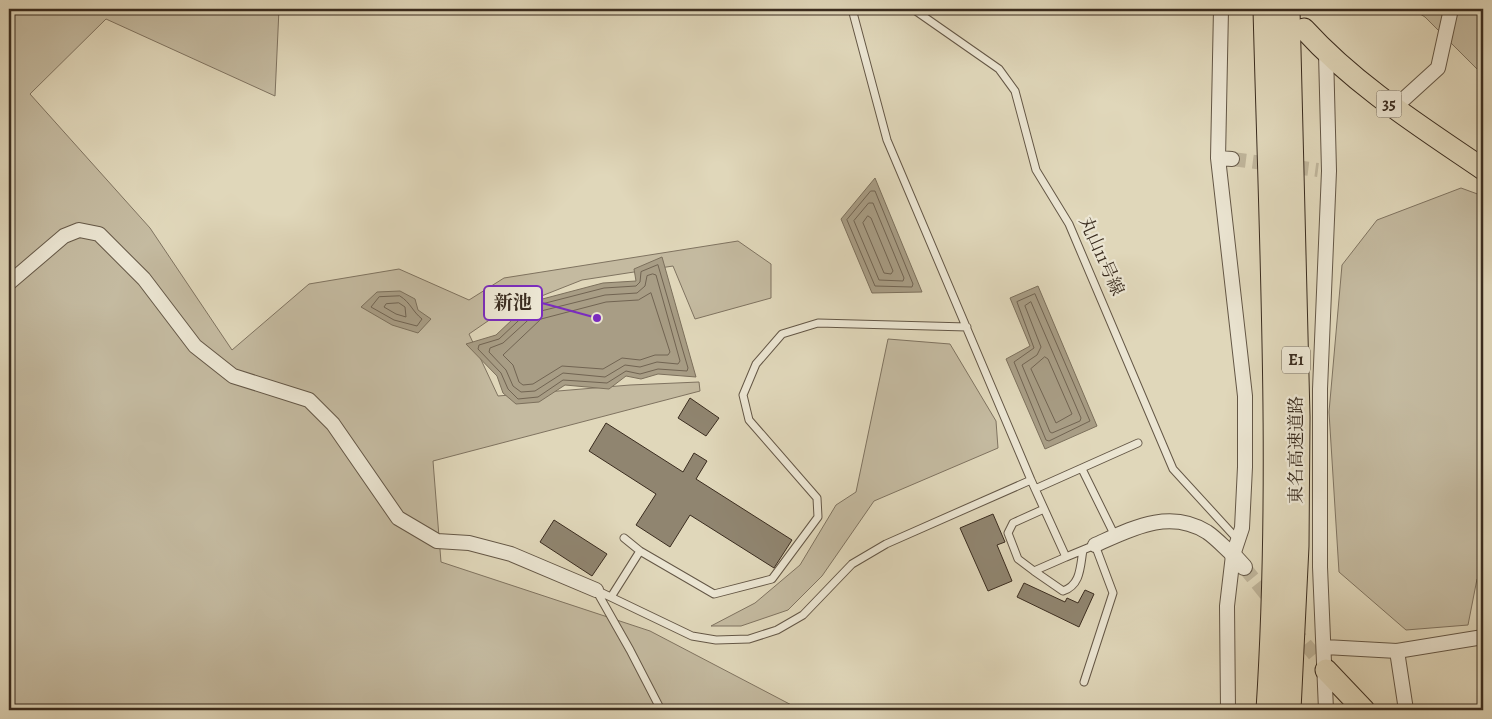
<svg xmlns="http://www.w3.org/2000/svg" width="1492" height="719" font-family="Alegreya,'Noto Serif JP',serif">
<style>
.green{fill:#c4baa0;stroke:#7f7360}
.water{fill:#a89d85;stroke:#7c705c}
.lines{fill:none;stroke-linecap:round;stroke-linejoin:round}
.shore{stroke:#716452;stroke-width:1}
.building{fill:#908570;stroke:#3a2c1f}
.minor-tunnel{stroke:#bfb59b;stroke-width:14;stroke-dasharray:14 7;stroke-linecap:butt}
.service-casing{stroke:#645746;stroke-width:9}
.minor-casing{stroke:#645746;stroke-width:16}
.tertiary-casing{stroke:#645746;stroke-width:18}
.primary-casing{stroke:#3a2c1f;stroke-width:23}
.motorway-casing{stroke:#3a2c1f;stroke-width:27}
.service{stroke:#ebe5d2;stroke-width:7}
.minor{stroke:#ebe5d2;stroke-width:14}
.tertiary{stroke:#ebe5d2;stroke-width:16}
.primary{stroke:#e0d7ba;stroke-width:21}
.motorway{stroke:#e0d7ba;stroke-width:25}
.labels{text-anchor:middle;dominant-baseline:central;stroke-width:4.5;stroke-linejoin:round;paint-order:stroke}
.shield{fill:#ebe5d2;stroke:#6f6455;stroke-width:1}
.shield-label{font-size:16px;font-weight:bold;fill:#3a2c1f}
.street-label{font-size:18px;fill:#3a2c1f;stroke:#ebe5d2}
.leader{fill:none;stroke:#7b2cbf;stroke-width:2}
.callout-dot{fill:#7b2cbf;stroke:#ebe5d2;stroke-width:2}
.callout{fill:#ebe5d2;stroke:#7b2cbf;stroke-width:2}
.callout-label{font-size:19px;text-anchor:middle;font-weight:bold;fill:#3a2c1f}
</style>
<rect width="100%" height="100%" fill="#e0d7ba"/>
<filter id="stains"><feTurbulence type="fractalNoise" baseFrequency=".004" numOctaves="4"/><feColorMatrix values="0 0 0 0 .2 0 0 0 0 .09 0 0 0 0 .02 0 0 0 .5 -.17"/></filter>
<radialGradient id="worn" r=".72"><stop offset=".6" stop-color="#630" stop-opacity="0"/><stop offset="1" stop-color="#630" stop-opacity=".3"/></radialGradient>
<path class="green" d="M9,9h270l-4,87 -169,-77 -76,75 120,134 82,122 77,-66 90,-15 70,31 35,-22 234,-37 33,23v34l-76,21 -22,-53 -91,14 -81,32 -32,22 29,62 132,-11 69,-3 1,9 -267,70 8,101 209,69 151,79h-792z
M1412,9h71v66l-58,-58z
M1461,188l22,8v383h-6l-9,46 -62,5 -67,-58 -10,-160 13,-147 35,-45z
M888,339l62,5 46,77 2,27 -124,53 -52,75 -34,34 -47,16h-30l44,-23 45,-38 36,-60 20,-13z"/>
<path class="water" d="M875,178l47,114 -50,1 -31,-74z
M662,257l34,120 -38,-3 -17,5 -15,-3 -17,13 -44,-4 -26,17 -23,2 -13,-11 -6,-17 -31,-32 30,-9 35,-33 72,-19 33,-2 -2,-12z
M1038,286l59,140 -52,23 -39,-90 24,-13 -20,-48z
M400,291l15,8 3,11 13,9 -13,14 -26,-8 -31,-18 16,-15z"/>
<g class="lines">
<path class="shore" d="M871,191h4l38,93 -1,3 -37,-1 -28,-66z
M869,203h4l31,75 -1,3 -24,-1 -25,-59z
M868,216l3,2 22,53 -2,3 -7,-1 -21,-50z
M658,265l30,103 -1,3 -29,-2 -18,5 -14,-3 -19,12 -44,-3 -25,17 -20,2 -10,-10 -7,-16 -23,-24 1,-4 20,-6 35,-33 70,-18 32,-2 4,-4 1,-10z
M653,274l3,1 24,86 -2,3 -21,-2 -17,5 -15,-2 -20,12 -42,-4 -28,18 -14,1 -8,-6 -7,-16 -17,-18 1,-4 13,-5 34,-31 68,-17 32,-2 8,-7 2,-10z
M651,293l19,59 -2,3h-13l-15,5 -18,-2 -19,11 -41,-3 -29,18 -10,1 -4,-3 -6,-17 -10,-10 38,-36 65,-17 32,-2z
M1035,294l55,127 -41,20 -3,-1 -32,-78 20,-14 -17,-46z
M400,296c11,7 12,15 22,23l-5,7 -23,-6 -23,-13 8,-10z
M1031,302l50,116 -1,3 -28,12 -2,-1 -28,-67 15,-10 4,-8 -16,-41z
M399,303l6,4 1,10 -10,-3 -12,-7 2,-3z
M1045,357l3,2 24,55 -16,9 -25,-54z"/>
</g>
<path class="building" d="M690,398l29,20 -13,18 -28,-18z
M606,423l77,49 11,-19 13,8 -11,18 96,61 -18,28 -84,-53 -20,32 -34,-22 20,-31 -67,-43z
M993,514l12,28 -8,3 15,36 -24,10 -28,-63z
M554,520l53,34 -15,22 -52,-34z
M1024,583l41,19 2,-4 11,5 7,-13 9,4 -15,33 -62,-30z"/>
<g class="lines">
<path class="minor-tunnel" d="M1232,159l86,11
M1244,567l29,36
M1292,628l25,30"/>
<defs>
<path id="service" d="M852,9l35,131 144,340 35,77 29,-12 18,48 -29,89
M913,9l86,60 16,22 21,79 33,54 104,245 65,71
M1082,469l33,67
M1035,489l103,-46
M1044,509l-31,14 -5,10 10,26 16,12 32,-14
M624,538l16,13 74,43 58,-15 46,-62 -1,-19 -68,-78 -6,-25 13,-31 26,-30 36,-11 149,4
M1034,571l29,20c18,-6 17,-24 20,-41
M596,590l96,46 24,4 33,-1 28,-9 26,-15 49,-51 34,-20 145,-64
M596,590l34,60 31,60
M611,597l29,-46"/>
<path id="minor" d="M1221,9l-3,149 27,238v71l-3,61 -9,27 -6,51 1,104
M1394,108l44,-40 13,-59
M1218,158l14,1
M9,283l55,-47 15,-6 20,4 45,45 51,67 38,30 76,24 24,24 65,94 39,23 32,2 42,11 85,36
M1095,545c36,-16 74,-37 112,-13 9,6 18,16 26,23
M1325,647l72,4 86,-14
M1397,651l9,59
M1326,710l-6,-143v-178l9,-218 -3,-118"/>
<path id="tertiary" d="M1233,555l11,12"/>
<path id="primary" d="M1304,29c51,56 116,97 179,140
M1326,670l38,40"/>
<path id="motorway" d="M1266,9c6,233 18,468 3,701
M1287,9l10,408 -1,129 -8,164"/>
</defs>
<use href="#service" class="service-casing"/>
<use href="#minor" class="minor-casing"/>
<use href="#tertiary" class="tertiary-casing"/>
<use href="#primary" class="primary-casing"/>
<use href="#motorway" class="motorway-casing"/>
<use href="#service" class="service"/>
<use href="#minor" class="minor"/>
<use href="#tertiary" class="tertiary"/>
<use href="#primary" class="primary"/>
<use href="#motorway" class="motorway"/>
</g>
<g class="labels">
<g class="shield">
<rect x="1376.5" y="90.5" width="25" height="27" rx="4"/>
<rect x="1282" y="346.5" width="28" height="27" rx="4"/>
</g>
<g class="shield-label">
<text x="1389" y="104">35</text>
<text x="1296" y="360">E1</text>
</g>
<g class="street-label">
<text transform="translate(1102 256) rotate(66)">丸山11号線</text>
<text transform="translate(1296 450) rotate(-90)">東名高速道路</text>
</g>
</g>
<path class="leader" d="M597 318L542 303"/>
<circle class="callout-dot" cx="597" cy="318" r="5"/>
<rect class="callout" x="484" y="286" width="58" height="34" rx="5"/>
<g class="callout-label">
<text x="513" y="309">新池</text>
</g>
<rect width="1492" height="719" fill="none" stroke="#e0d7ba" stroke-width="30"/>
<rect x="10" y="10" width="1472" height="699" fill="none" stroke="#3a2c1f" stroke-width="2.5"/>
<rect x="15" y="15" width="1462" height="689" fill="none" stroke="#3a2c1f"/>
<rect width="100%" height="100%" filter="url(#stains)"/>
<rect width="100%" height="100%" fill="url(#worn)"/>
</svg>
